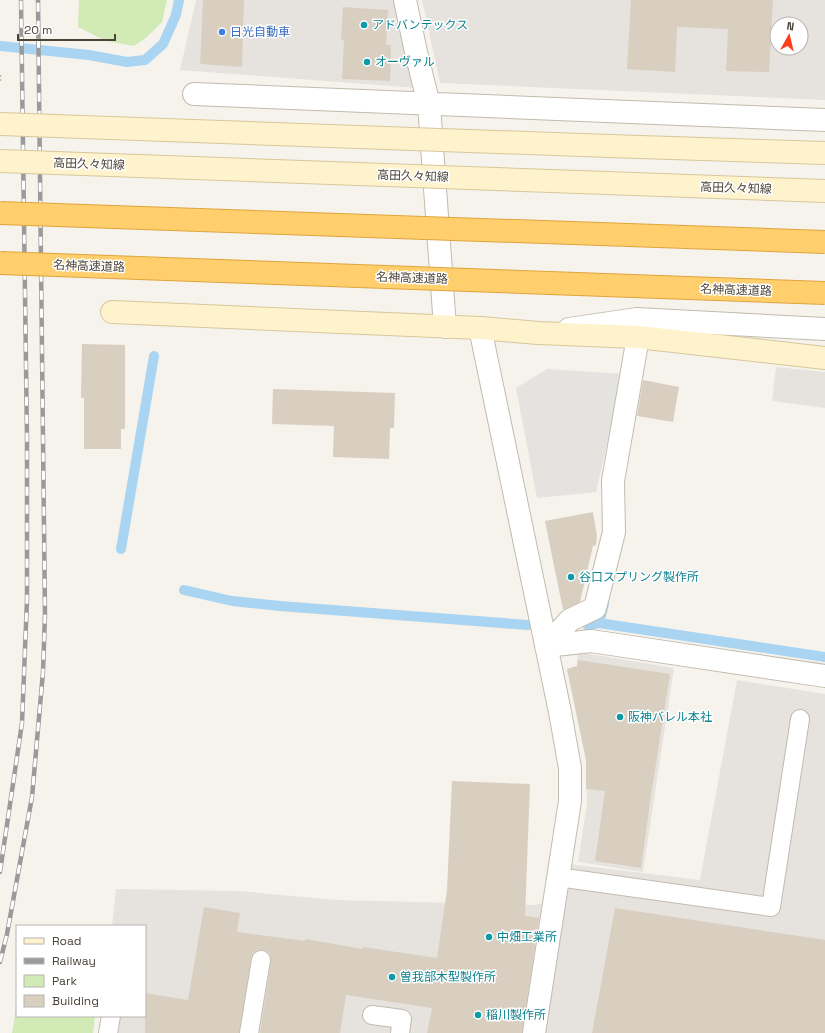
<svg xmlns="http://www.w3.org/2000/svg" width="825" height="1033" font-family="'Space Grotesk','Noto Sans JP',sans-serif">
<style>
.industrial{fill:#e6e2dd;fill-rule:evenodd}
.green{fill:#d2eab5}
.parking{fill:#e5e3e0}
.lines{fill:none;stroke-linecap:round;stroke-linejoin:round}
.stream{stroke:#a9d4f2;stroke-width:10}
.building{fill:#d8cfc1}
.lane-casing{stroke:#c2bbae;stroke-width:20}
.street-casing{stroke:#c2bbae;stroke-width:24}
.secondary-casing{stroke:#d6c79b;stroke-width:24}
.path{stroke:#c4b79f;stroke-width:2.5;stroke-dasharray:2 2;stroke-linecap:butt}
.lane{stroke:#fff;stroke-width:18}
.street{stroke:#fff;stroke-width:22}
.secondary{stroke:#fff3cd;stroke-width:22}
.rail-casing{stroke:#9a9a9a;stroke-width:4.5}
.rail{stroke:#fff;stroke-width:3;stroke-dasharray:9;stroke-linecap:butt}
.secondary-bridge-casing{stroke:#d6c79b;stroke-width:24;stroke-linecap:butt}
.highway-bridge-casing{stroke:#e0a43c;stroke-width:24;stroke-linecap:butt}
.secondary-bridge{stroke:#fff3cd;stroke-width:22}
.highway-bridge{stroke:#ffcf6e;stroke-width:22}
.culture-dot{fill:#0f9aa8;stroke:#fff;stroke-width:1.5}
.shop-dot{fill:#3f7fe0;stroke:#fff;stroke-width:1.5}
.labels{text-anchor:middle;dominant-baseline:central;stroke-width:3;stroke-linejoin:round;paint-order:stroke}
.culture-label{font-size:12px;fill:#0d838f;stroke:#fff;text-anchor:start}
.shop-label{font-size:12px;fill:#366cbe;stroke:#fff;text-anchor:start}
.street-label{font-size:12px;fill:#4b4439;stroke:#fff}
</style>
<rect width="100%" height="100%" fill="#f6f3ec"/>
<path class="industrial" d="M196,0h202l19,88 -237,-18z
M422,0h403v100l-385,-17zM777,24h24v24h-24z
M776,367l49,5v36l-53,-7z
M578,652l96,16 -31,204 -65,-10 9,-59 -1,-43 -19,-91 10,-3z
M737,680l88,14v339h-287l23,-170 139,17z
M116,889l123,2 97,9 200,5 13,-4 -20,132h-430l2,-17h44v-90h-33z"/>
<path class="green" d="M79,0h88l-5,22 -15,15 -13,9 -28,-5 -28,-14z
M17,1004v12h78l-2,17h-81z"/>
<path class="parking" d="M547,369l76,5 -27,118 -59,6 -21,-110z"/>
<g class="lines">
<path class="stream" d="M0,46l89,9 38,7 18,-2 18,-16 13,-29 3,-15
M121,549l33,-193
M184,590l48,11 48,5 248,19
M599,623l5,-19
M588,626l11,-3 226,34"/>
</g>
<path class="building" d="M203,0h41l-2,67 -42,-3z
M631,0h142l-4,72 -43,-1 2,-42 -51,-2 -2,45 -48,-3z
M343,7l45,3 -2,35h5l-1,36 -48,-2 2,-39h-3z
M82,344l43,1v84h-4v20h-37v-51h-3z
M643,380l36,7 -6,35 -36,-6z
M273,389l122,4 -1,35h-4l-1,31 -56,-2 1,-31 -62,-2z
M593,512l4,24 -1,9 -3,1 -13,56 -17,8 -18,-89z
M578,660l92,14 -20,128 -9,66 -46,-7 10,-70 -19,-2v-29l-19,-91 10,-3z
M452,781l78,3 -5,132 14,2 -17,115h-95l5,-25 -86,-13 -6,38h-80l11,-71v-5l-3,-5 -6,-2h-5l-4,3 -2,5 -12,75h-94v-40l43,7 16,-93 36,6 -3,19 68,9v-2l58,10v-2l74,11 10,-68z
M615,908l210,32v93h-233z"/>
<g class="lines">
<defs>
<path id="lane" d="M558,877l213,30 29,-188
M372,1015l30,4 -2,14
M108,1033l3,-17
M249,1033l12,-73"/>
<path id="street" d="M405,0l11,52 13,53 16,222
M194,94l631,26
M480,328l80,384 10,56v33l-36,232
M569,329l68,-10 188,10
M546,646l24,-26 25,-12 19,-76 -1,-51 25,-144
M546,646l45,-5 234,35"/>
<path id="secondary" d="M609,146l216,7
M607,183l218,8
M112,312l368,16 58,5 100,4 187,21"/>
</defs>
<use href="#lane" class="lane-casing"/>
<use href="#street" class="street-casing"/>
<use href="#secondary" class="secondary-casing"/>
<path class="path" d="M0,75v7"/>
<use href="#lane" class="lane"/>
<use href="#street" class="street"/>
<use href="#secondary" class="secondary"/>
<defs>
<path id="rail" d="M0,872l22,-149 5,-123v-161l-6,-439
M0,962l7,-28 25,-137 11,-125 2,-58 -7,-614"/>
</defs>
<use href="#rail" class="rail-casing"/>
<use href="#rail" class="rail"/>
<defs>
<path id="secondary-bridge" d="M0,124l609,22
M0,161l607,22"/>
<path id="highway-bridge" d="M0,213l825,29
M0,263l825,30"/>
</defs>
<use href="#secondary-bridge" class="secondary-bridge-casing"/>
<use href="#highway-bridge" class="highway-bridge-casing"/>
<use href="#secondary-bridge" class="secondary-bridge"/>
<use href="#highway-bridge" class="highway-bridge"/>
</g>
<g class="culture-dot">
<circle cx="364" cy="25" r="4"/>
<circle cx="367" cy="62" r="4"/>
<circle cx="571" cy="577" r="4"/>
<circle cx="620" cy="717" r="4"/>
<circle cx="489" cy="937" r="4"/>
<circle cx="392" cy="977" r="4"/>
<circle cx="478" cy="1015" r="4"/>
</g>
<circle class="shop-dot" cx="222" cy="32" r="4"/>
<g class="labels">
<g class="culture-label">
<text x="372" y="25">アドバンテックス</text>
<text x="375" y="62">オーヴァル</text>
<text x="579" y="577">谷口スプリング製作所</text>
<text x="628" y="717">阪神バレル本社</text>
<text x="497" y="937">中畑工業所</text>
<text x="400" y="977">曽我部木型製作所</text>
<text x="486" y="1015">稲川製作所</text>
</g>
<g class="shop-label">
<text x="230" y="32">日光自動車</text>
</g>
<g class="street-label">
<text transform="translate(89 164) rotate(2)">高田久々知線</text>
<text transform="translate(413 176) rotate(2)">高田久々知線</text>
<text transform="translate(736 188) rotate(2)">高田久々知線</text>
<text transform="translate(89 266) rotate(2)">名神高速道路</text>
<text transform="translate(412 278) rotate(2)">名神高速道路</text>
<text transform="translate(736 290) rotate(2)">名神高速道路</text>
</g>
</g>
<rect x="16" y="925" width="130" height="92" fill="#ffffff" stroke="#b7b4b0"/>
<rect x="24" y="938" width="20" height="6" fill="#fff3cd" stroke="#b7b4b0"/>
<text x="52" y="945" font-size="12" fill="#4b4439">Road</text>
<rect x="24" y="958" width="20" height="6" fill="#9a9a9a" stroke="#b7b4b0"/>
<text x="52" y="965" font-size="12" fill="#4b4439">Railway</text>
<rect x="24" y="975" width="20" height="12" fill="#d2eab5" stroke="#b7b4b0"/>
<text x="52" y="985" font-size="12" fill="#4b4439">Park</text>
<rect x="24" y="995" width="20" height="12" fill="#d8cfc1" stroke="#b7b4b0"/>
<text x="52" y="1005" font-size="12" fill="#4b4439">Building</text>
<g transform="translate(789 36) rotate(8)"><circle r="19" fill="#ffffff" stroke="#b7b4b0"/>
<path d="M0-3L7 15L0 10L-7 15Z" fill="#fc3f1d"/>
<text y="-6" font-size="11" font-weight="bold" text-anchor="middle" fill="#4b4439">N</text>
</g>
<path d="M18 34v6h97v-6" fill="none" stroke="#4b4439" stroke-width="2"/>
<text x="24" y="34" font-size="12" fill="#4b4439" stroke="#ffffff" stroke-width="3" paint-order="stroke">20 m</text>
</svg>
